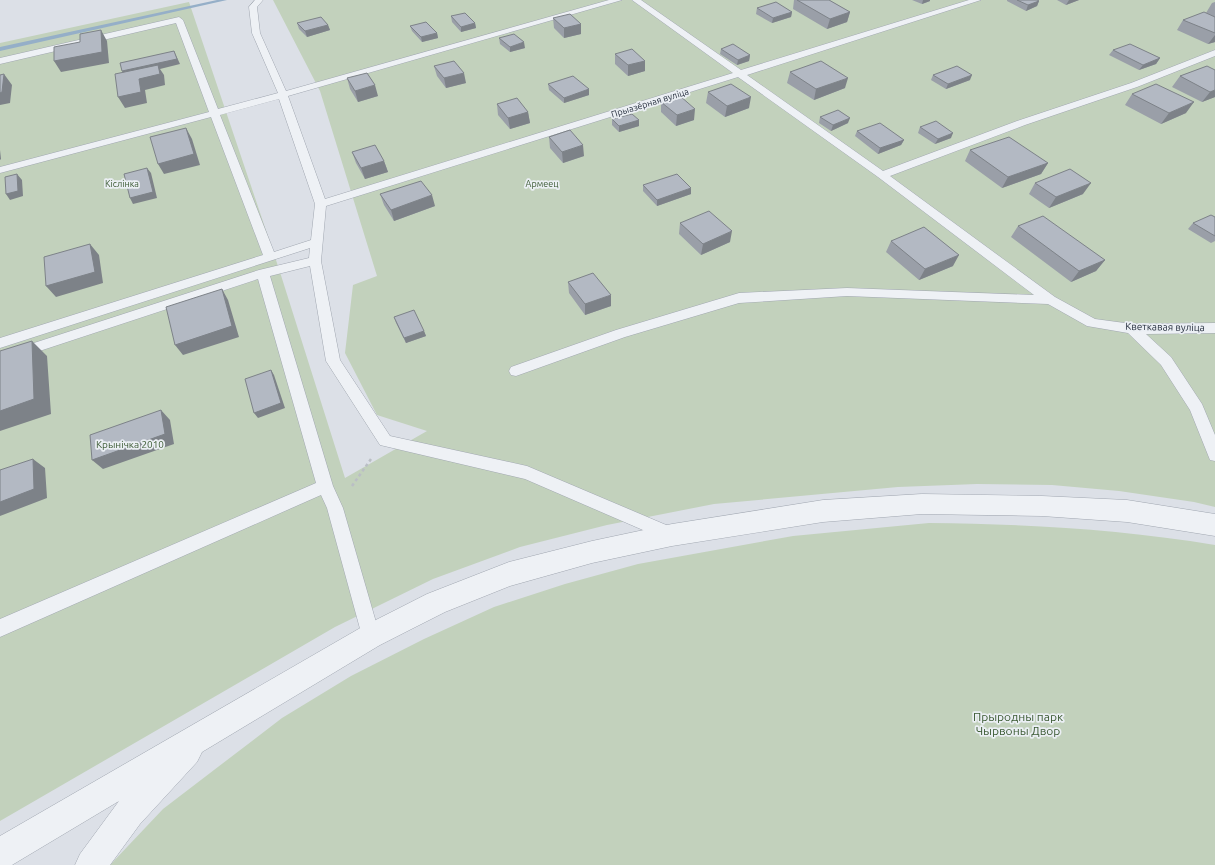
<svg xmlns="http://www.w3.org/2000/svg" width="1215" height="865" font-family="Ubuntu,sans-serif">
<style>
.green{fill:#c2d1bc}
.lines{fill:none;stroke-linecap:round;stroke-linejoin:round}
.stream{fill:#95afc8;fill-rule:evenodd}
.service-casing{stroke:#a1a7b1;stroke-width:1}
.minor-casing{stroke:#a1a7b1;stroke-width:1}
.path{stroke:#babec5;stroke-width:2.5;stroke-dasharray:3 3;stroke-linecap:butt}
.service{fill:#eef1f5;fill-rule:evenodd}
.minor{fill:#eef1f5;fill-rule:evenodd}
.wall{fill:#9a9fa8}
.shaded-wall{fill:#7d8288}
.building{fill:#b3b9c3;stroke:#7d8288}
.labels{text-anchor:middle;dominant-baseline:central;stroke-width:3.5;stroke-linejoin:round;paint-order:stroke}
.far-street-label{font-size:9px;fill:#252e3d;stroke:#ebeff4}
.far-park-label{font-size:9px;fill:#3a5932;stroke:#ebeff4}
.street-label{font-size:10px;fill:#252e3d;stroke:#ebeff4}
.park-label{font-size:10px;fill:#3a5932;stroke:#ebeff4}
.near-park-label{font-size:12px;fill:#3a5932;stroke:#ebeff4}
</style>
<rect width="100%" height="100%" fill="#dce0e7"/>
<path class="green" d="M273,0h942v507l-21,-5 -75,-11 -67,-6 -75,-1 -79,3 -184,17 -107,21 -87,22 -87,32 -98,48 -335,194v-778l189,-41 90,267 66,209 82,-47 -50,-16 -32,-62 8,-68 24,-9 -57,-185z
M929,523c96,1 191,6 286,22v320h-1105l53,-56 119,-91 69,-42 73,-37 70,-32 71,-23 73,-20 155,-28z"/>
<g class="lines">
<path class="stream" d="M217,0h10l-227,51v-4z"/>
<defs>
<path id="service" d="M255,0h8l-6,7 3,26 26,58 323,-91h13l-334,96 37,103 408,-126 -101,-73h9l100,70 228,-70h12l-234,75 136,96 134,-50 114,-38 84,-33v6l-78,31 -112,38 -135,51 165,121 40,22 37,5 83,-1v10l-69,1 25,23 31,47 13,31v26l-5,-1 -20,-50 -29,-45 -33,-32 -41,-7 -39,-22 -201,-8 -108,7 -114,34 -109,39 -5,-1 -2,-4 2,-4 105,-37 123,-37 108,-5 187,7 -156,-118 -140,-100 -412,129 -5,55 19,99 50,76 137,30 151,64 2,5 -2,5 -6,3 -6,-3 -141,-61 -145,-34 -54,-84 -16,-95 -40,10 63,210 10,22 37,128 -3,6 -6,3 -6,-3 -3,-6 -35,-128 -6,-13 -321,142v-18l316,-136 -58,-204 -258,85v-10l259,-84 50,-12 1,-10 -310,100v-10l263,-83 -52,-138 -211,56v-6l209,-55 -33,-89 -176,41v-6l179,-41 4,3 35,89 60,-16 -26,-60 -3,-26zM279,99l36,105 -4,36 -37,12 -54,-137z"/>
<path id="minor" d="M922,494l120,2 85,4 88,14v22l-88,-14 -85,-6 -120,-2 -99,8 -151,24 -80,17 -82,23 -65,26 -65,33 -178,107 -5,10 -57,62 -30,41h-35l5,-11 39,-53 -107,64h-12v-29l362,-209 65,-33 82,-32 83,-21 80,-17 151,-24z"/>
</defs>
<use href="#service" class="service-casing"/>
<use href="#minor" class="minor-casing"/>
<path class="path" d="M352,486l19,-27"/>
<use href="#service" class="service"/>
<use href="#minor" class="minor"/>
</g>
<path class="wall" d="M794,0h35l21,12 -3,10 -20,7 -34,-20z
M912,0h18v1l-8,3z
M1007,0h30l2,1 -2,5 -11,5 -19,-10z
M1057,0h22l-13,5z
M1215,2v40l-7,2 -31,-14 6,-10 23,-7 6,-10z
M757,8l35,4 -1,5 -19,6 -16,-9z
M451,16l24,7 1,5 -15,4 -9,-10z
M553,18l28,6v10l-17,4 -10,-10z
M297,23l31,2 2,5 -23,7 -8,-8z
M410,26l27,7 1,5 -16,4 -10,-11z
M499,38l26,10 -15,4 -10,-8z
M721,49l29,6 -1,6 -12,4 -17,-11z
M1113,50l47,8 -4,6 -17,6 -30,-15z
M615,54l30,7v10l-17,5 -13,-12z
M434,66l32,17 -20,5 -9,-12z
M1207,66l8,31 -13,5 -30,-15 8,-11z
M790,72l55,16 -31,12 -27,-17z
M933,75l37,5 -24,9 -15,-9z
M347,78l31,18 -20,6 -8,-13z
M548,84l41,5v6l-25,8 -15,-13z
M708,92l41,16 -24,9 -19,-14z
M1132,94l54,19 -25,11 -36,-19z
M661,102l33,18 -18,6 -15,-14z
M497,104l31,8 2,11 -20,6 -12,-14z
M820,117l28,6 -17,8 -12,-8z
M612,119l27,1v6l-20,6 -7,-7z
M920,127l31,11 -16,6 -17,-11z
M857,131l47,9 -3,5 -23,9 -23,-18z
M549,137l35,19 -21,7 -13,-15z
M970,150l78,13 -7,11 -39,14 -37,-27z
M352,152l32,9 4,11 -23,7 -9,-16z
M1035,183l48,11 -34,14 -20,-14z
M643,185l48,9 -34,12 -14,-15z
M380,194l55,12 -41,15 -10,-16z
M1215,217v24l-4,2 -23,-14 5,-6z
M680,223l50,19 -29,13 -22,-21z
M1018,226l87,34 -9,11 -25,11 -60,-45z
M891,241l62,25 -34,14 -33,-28z
M568,282l43,24 -26,9 -16,-22z
M394,317l30,14 2,5 -20,7 -10,-20z"/>
<path class="shaded-wall" d="M923,0h7v1l-8,3z
M1069,0h10l-13,5z
M1039,1l-2,5 -11,5 2,-6z
M792,12l-1,5 -19,6 1,-5z
M850,12l-3,10 -20,7 3,-10z
M475,23l1,5 -15,4v-5z
M581,24v10l-17,4v-10z
M328,25l2,5 -23,7 -2,-6z
M101,30l6,11 2,22 -48,9 -7,-11z
M437,33l1,5 -16,4 -1,-5z
M1215,35v7l-7,2z
M524,42l1,6 -15,4v-5z
M174,51l6,13 -20,5 4,6 1,10 -20,5 2,13 -22,5 -7,-11 7,-20 -3,-6z
M750,55l-1,6 -12,4 1,-5z
M1160,58l-4,6 -17,6 4,-5z
M645,61v10l-17,5v-11z
M464,73l2,10 -20,5 -2,-10z
M4,74l8,11 -2,18 -10,2v-12z
M972,75l-2,5 -24,9 2,-5z
M848,78l-3,10 -31,12 2,-11z
M375,85l3,11 -20,6 -3,-11z
M589,89v6l-25,8v-5z
M1215,90v7l-13,5 8,-10z
M751,97l-2,11 -24,9 2,-11z
M1194,102l-8,11 -25,11 8,-11z
M695,109l-1,11 -18,6 1,-11z
M528,112l2,11 -20,6 -2,-11z
M850,118l-2,5 -17,8 2,-6z
M639,120v6l-20,6v-6z
M186,128l6,11 8,26 -36,9 -6,-10z
M953,133l-2,5 -16,6 3,-5z
M904,140l-3,5 -23,9 2,-6z
M583,145l1,11 -21,7 -1,-11z
M0,150l1,9 -1,1z
M384,161l4,11 -23,7 -4,-11z
M1048,163l-7,11 -39,14 6,-11z
M147,168l4,5 6,25 -24,6 -3,-6z
M17,174l5,6 1,16 -13,4 -4,-6z
M1091,183l-8,11 -34,14 7,-11z
M691,188v6l-34,12v-6z
M432,195l3,11 -41,15 -3,-11z
M732,231l-2,11 -29,13 2,-11z
M90,244l9,11 4,28 -47,14 -10,-11z
M959,255l-6,11 -34,14 6,-11z
M1105,260l-9,11 -25,11 8,-11z
M222,289l6,11 11,37 -56,18 -8,-10z
M611,295v11l-26,9v-11z
M424,331l2,5 -20,7 -2,-5z
M32,341l15,15 4,58 -51,17v-20z
M271,370l3,5 11,33 -27,10 -4,-5z
M161,410l9,10 4,24 -71,25 -11,-9z
M33,459l12,9 2,30 -47,18v-14z"/>
<path class="building" d="M797,0h32l21,12 -20,7z
M1017,0h20l2,1 -11,4z
M776,2l16,10 -19,6 -16,-10z
M1204,12l11,5v16l-32,-13z
M465,13l10,10 -14,4 -10,-11z
M570,14l11,10 -17,4 -11,-10z
M321,17l7,8 -23,6 -8,-8z
M426,22l11,11 -16,4 -11,-11z
M101,30l1,22 -48,9v-14l26,-5v-8z
M514,34l10,8 -14,5 -11,-9z
M733,44l17,11 -12,5 -17,-11z
M1130,44l30,14 -17,7 -30,-15z
M632,49l13,12 -17,4 -13,-11z
M174,51l3,8 -55,12 -2,-8z
M454,61l10,12 -20,5 -10,-12z
M821,61l27,17 -32,11 -26,-17z
M158,65l2,9 -21,5 2,13 -23,5 -3,-23z
M957,66l15,9 -24,9 -15,-9z
M1207,66l8,4v20l-5,2 -30,-16z
M367,73l8,12 -20,6 -8,-13z
M4,74l-2,18 -2,1v-18z
M573,76l16,13 -25,9 -16,-14z
M731,84l20,13 -24,9 -19,-14z
M1156,84l38,18 -25,11 -37,-19z
M680,96l15,13 -18,6 -16,-13z
M517,98l11,14 -20,6 -11,-14z
M838,110l12,8 -17,7 -13,-8z
M632,114l7,6 -20,6 -7,-7z
M936,121l17,12 -15,6 -18,-12z
M880,123l24,17 -24,8 -23,-17z
M186,128l8,26 -36,10 -8,-27z
M570,130l13,15 -21,7 -13,-15z
M1009,137l39,26 -40,14 -38,-27z
M375,145l9,16 -23,7 -9,-16z
M147,168l6,24 -23,6 -6,-24z
M1070,169l21,14 -35,14 -21,-14z
M17,174l1,17 -12,3 -1,-17z
M677,174l14,14 -34,12 -14,-15z
M421,181l11,14 -41,15 -11,-16z
M709,211l23,20 -29,13 -23,-21z
M1211,215l4,2v19l-22,-13z
M1043,216l62,44 -26,11 -61,-45z
M924,227l35,28 -34,14 -34,-28z
M90,244l5,28 -49,14 -2,-29z
M593,273l18,22 -26,9 -17,-22z
M222,289l10,37 -57,19 -9,-38z
M414,310l10,21 -20,7 -10,-21z
M32,341l2,58 -34,12v-60z
M271,370l10,33 -27,10 -9,-34z
M161,410l4,24 -73,26 -2,-25z
M33,459l1,30 -34,13v-32z"/>
<g class="labels">
<g class="far-street-label">
<text transform="translate(650 103) rotate(-17)">Прыазёрная вуліца</text>
</g>
<g class="far-park-label">
<text x="122" y="184">Кіслінка</text>
<text x="542" y="184">Армеец</text>
</g>
<g class="street-label">
<text transform="translate(1165 327) rotate(1)">Кветкавая вуліца</text>
</g>
<g class="park-label">
<text x="130" y="444">Крынічка 2010</text>
</g>
<g class="near-park-label">
<text x="1018" y="716">Прыродны парк<tspan x="1018" dy="14">Чырвоны Двор</tspan></text>
</g>
</g>
</svg>
